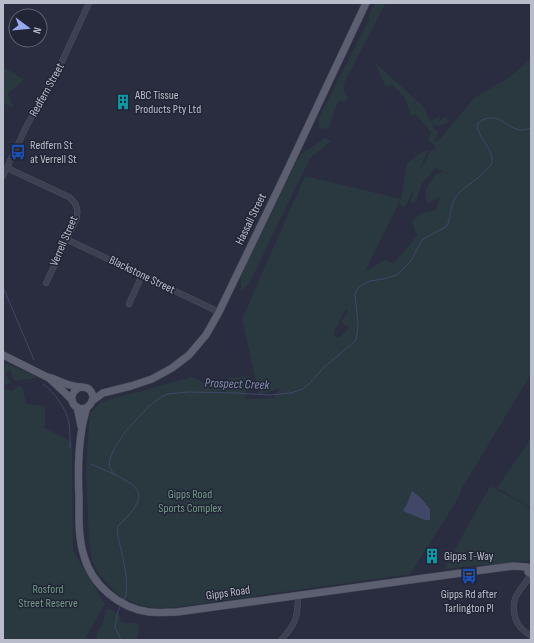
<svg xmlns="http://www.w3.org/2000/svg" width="534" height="643" font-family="'Sofia Sans Condensed',sans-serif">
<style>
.green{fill:#2a3940;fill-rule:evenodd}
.water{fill:#404767}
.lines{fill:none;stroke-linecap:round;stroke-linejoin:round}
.stream{stroke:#404767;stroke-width:1}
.minor-casing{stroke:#575b6a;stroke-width:6}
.major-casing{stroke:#464959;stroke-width:8}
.minor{stroke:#3c4050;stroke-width:5.5}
.major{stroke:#5b5f6f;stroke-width:7}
.labels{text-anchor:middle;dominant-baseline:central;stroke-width:3;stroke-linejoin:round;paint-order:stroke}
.street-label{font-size:12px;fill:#b9bcca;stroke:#212535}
.poi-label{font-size:12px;fill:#b9bcca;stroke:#212535;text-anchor:start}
.park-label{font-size:12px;fill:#729984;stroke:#212535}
.water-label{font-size:13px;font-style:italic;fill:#848cae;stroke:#212535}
</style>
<rect width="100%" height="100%" fill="#292d3f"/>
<path class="green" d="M375,3h11l-41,78 -2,8 5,8 -2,4 -8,1 -10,27 -9,-1 -1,-9 51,-99v-6z
M531,59v315l-70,116 -2,7 -49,77 -233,33c-12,1 -27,2 -39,-3 -4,-1 -8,-4 -11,-6l-3,3 -26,-28 -6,-12 -3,-21 -3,-73 4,-54 11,-11 91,-25 17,8 16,-1 3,-6 19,-1 -2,22 30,-1 -1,-2 7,-8 -22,7 -17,-76 63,-143 96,23 6,-36 16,-12 5,-1 -9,22 13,-23h5l-8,-9 2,-8 -15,-17h-5l-7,-19 -12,-11 -6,2 -11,-24 48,43 7,15 11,-5 -3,6 9,-6 1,6 -9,4 -5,-2 -2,3 6,5 -4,10 5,-2 35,-42 33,-19zM435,168l8,3 -9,5 -9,14 2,13 14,-7 -6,15 -14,2 -9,9 5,14 -23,27 -10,-3 -20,13 36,-72v3l4,4 11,-21 -5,15 5,1 7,-19zM346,308l2,4 -7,10 8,6 -10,10 -6,-3z
M3,67l21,13 -17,14 7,14 -11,-5z
M325,138l6,3 -21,17 -61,126 -8,7v-16l59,-120z
M7,364l23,9 7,5 -23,3 -4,-12 -5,5 6,9 -8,3v-21z
M19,385l4,4 3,15 19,2v20l-2,1 29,15 1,109 32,53 -21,36h-81v-233l4,2 -4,-3v-17l10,2z
M531,438v69l-34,-19z
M490,486l34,18 7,6v50l-87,9z
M107,609h3l10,7v4l1,2c4,1 12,1 16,1l2,3 -2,14h-41l1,-8 3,-3 3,-7 2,-9z"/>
<path class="water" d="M412,491l9,7 9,11v11h-5l-22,-9 4,-7z"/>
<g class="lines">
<path class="stream" d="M3,287l31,73
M43,384c12,9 23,24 26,39 1,8 1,17 1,25
M91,464l23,10
M124,601c8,-16 -4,-52 -7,-70l1,-5 11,-11 6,-8 3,-6 1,-6 -2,-5 -4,-5 -20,-12 -4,-7 1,-7 3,-8 12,-19 24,-26 12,-9 7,-3 9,-1 12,-1 48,1 31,2 23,-2 12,-4 8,-7 13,-15 22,-18 10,-9 1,-6 1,-10 -3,-30 3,-6 4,-3 8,-4 13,-2 14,-4 14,-14 11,-21 12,-7 12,-6c6,-9 3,-20 10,-30 5,-8 12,-11 19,-17 6,-4 11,-10 16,-15 6,-14 -17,-31 -13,-41 1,-2 4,-4 7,-5 13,-5 20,6 31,10 5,2 10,1 15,-1
M121,605l-3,6 -3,16 6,13"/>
<defs>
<path id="minor" d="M7,168l62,29c8,6 10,14 7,23l-30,63
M3,176l24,-51 26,-44 36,-78
M66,239l153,73
M129,304l13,-29
M531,574c-3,7 -9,12 -13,19 -7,10 -5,26 3,35 3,3 7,6 10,8
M281,640c15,-16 17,-23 17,-45"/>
<path id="major" d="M3,355l44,22c9,2 17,7 27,9 5,2 10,0 15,3 3,3 5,8 3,12 -1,3 -3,5 -6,7 -13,4 -21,-13 -6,-21
M49,378l14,13 9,9
M92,401l11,-8 28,-7 21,-7 20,-11 17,-13 17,-20 13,-23 66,-137 81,-172
M77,407l4,19
M87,407c-2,7 -4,14 -5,21 -4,22 -4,48 -3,70 0,19 -1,39 5,58 8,29 35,52 65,56 9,1 19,0 28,0l306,-42 30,-4 14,1
M527,567l1,5 3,2"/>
</defs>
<use href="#minor" class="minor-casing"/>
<use href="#major" class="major-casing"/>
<use href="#minor" class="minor"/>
<use href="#major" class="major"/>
</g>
<defs>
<symbol id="building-bare" viewBox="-9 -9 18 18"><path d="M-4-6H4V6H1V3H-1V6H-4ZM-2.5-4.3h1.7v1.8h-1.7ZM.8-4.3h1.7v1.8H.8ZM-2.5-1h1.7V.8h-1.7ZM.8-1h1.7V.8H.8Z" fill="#0f9aa8" stroke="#212535" stroke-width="2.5" paint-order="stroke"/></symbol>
<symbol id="bus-bare" viewBox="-9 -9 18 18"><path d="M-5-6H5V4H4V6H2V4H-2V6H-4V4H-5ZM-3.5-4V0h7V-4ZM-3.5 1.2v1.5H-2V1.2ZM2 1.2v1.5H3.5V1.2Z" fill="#1a4fb4" stroke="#212535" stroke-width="2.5" paint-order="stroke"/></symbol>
</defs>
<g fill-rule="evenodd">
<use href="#building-bare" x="112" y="91" width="22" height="22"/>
<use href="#bus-bare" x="7" y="141" width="22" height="22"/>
<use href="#building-bare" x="421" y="545" width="22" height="22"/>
<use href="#bus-bare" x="458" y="565" width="22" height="22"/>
</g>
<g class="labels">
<g class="street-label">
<text transform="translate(47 90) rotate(-61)">Redfern Street</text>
<text transform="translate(251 219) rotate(-64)">Hassall Street</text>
<text transform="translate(64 241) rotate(-67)">Verrell Street</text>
<text transform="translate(142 275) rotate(26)">Blackstone Street</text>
<text transform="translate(228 593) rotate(-8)">Gipps Road</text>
</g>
<g class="poi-label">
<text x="135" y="95">ABC Tissue<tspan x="135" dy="14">Products Pty Ltd</tspan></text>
<text x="30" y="145">Redfern St<tspan x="30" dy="14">at Verrell St</tspan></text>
<text x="444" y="556">Gipps T-Way</text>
<text x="469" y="594" text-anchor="middle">Gipps Rd after<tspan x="469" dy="14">Tarlington Pl</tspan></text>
</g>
<g class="park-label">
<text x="190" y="494">Gipps Road<tspan x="190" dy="14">Sports Complex</tspan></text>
<text x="48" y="589">Rosford<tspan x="48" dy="14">Street Reserve</tspan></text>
</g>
<g class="water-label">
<text transform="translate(237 384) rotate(2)">Prospect Creek</text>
</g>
</g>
<rect width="534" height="643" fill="none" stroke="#b9bcca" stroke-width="8"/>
<g transform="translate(28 28) rotate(106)"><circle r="19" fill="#212535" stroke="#5e6171"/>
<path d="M0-3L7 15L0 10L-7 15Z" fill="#98a7f0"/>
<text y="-6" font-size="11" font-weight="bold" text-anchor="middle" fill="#b9bcca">N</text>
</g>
</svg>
